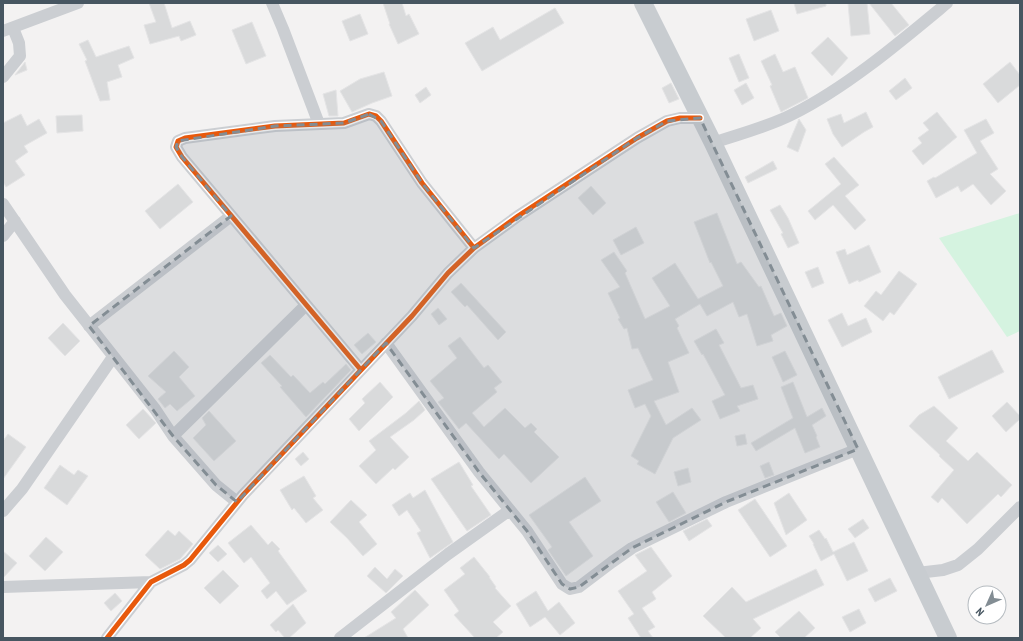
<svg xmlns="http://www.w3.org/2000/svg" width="1023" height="641" font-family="'PT Sans Narrow',sans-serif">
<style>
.green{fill:#d5f3e0}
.building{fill:#d9dadb;stroke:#e4e4e5}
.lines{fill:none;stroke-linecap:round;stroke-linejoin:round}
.minor{stroke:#cbced2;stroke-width:12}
.primary{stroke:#c8ccd0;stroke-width:18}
.cycleway-casing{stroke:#fff;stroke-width:8}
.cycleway{stroke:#e8590c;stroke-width:5}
.marked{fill:#838d94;fill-opacity:0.2;stroke:#838d94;stroke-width:3;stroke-dasharray:8 5;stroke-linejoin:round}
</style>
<rect width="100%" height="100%" fill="#f3f2f2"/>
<path class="green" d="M1020,213v118l-13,6 -68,-99z"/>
<path class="building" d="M149,3h15l8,25 18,-7 6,14 -15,6 -2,-5 -29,8 -6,-19 12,-3z
M383,3h19l4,13 3,-2 10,20 -21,10 -9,-20h1z
M794,3h32v3l-29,8z
M848,3h19l3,31 -19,2z
M869,3h22l18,22 -14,11z
M555,8l9,15 -82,48 -17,-28 28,-16 7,13z
M771,10l8,21 -25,10 -8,-22z
M360,14l8,20 -18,7 -8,-20z
M252,22l14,34 -20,8 -14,-34z
M828,37l20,21 -16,18 -21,-23z
M88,40l8,17 33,-11 5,12 -16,7 4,12 -15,5 3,18 -10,1 -15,-40 2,-1 -8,-16z
M739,54l10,24 -10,4 -10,-24z
M775,54l8,18 12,-5 13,31 -27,14 -11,-26 2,-1 -11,-24z
M25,62l2,8 -12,5z
M1010,62l10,13v10l-22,18 -15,-19z
M384,72l8,24 -20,7 -20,9 -12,-21 20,-12z
M905,78l7,10 -16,12 -7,-9z
M671,83l8,16 -10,4 -7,-15z
M746,83l8,15 -12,7 -8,-15z
M426,87l5,8 -11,8 -5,-8z
M336,90l2,26h-9l-6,-22z
M866,112l7,15 -9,5 -22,15 -9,-13 -6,-15 14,-5 3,9z
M937,112l20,25 -34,28 -11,-14 10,-8 -4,-5 11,-8 -6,-7z
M21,114l6,12 12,-7 8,14 -23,13 4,6 -13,9 10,14 -19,12 -3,-5v-59z
M82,115l1,16 -26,2 -1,-17z
M799,119l7,11 -8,22 -11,-5z
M986,119l8,14 -14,8 18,28 -8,5 16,17 -15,14 -18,-21 -12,8 -3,-6 -22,12 -9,-17 7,-4 1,1 42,-25 -13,-23z
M834,157l25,28 -14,11 21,24 -11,10 -22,-25 -18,15 -7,-9 33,-27 -16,-20z
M773,161l4,8 -29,14 -3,-6z
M178,184l15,18 -33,27 -15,-18z
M591,186l15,17 -13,12 -15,-17z
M780,205l8,13 11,25 -11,5 -7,-14 2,-1 -13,-23z
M717,213l20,51 4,-2 18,25 2,-1 13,30 7,-3 6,13 -16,9 2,6 -16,5 -10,-32 -8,3 -6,-15 -26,14 -7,-12 -25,15 4,7 -2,2 12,25 -21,9 11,30 -25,9 12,24 26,-17 9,12 -28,18 -18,36 -18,-10 2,-3 -8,-5 20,-40 -6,-12 -10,4 -7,-18 25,-10 -15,-32 -6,1 -5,-21 -3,1 -6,-10 2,-1 -12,-25 12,-6 -19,-27 13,-8 13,19 -2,2 20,46 25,-13 -18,-28 23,-15 23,36 25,-13 -12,-24 -1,1 -16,-41z
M636,227l8,16 -23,12 -8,-15z
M869,245l12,27 -22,10 -1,-2 -9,4 -13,-32 9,-3 2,6z
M818,267l6,16 -12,5 -7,-16z
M899,271l18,13 -23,31 -4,-3 -7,9 -19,-15 12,-15 5,4z
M461,283l45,49 -8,8 -31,-35 -2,2 -14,-15z
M438,308l9,11 -8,6 -8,-11z
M842,313l6,13 18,-8 6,14 -30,15 -14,-27z
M63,323l17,18 -15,15 -17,-18z
M716,329l8,14 -5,2 22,43 12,-3 5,14 -21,7 3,5 -20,8 -8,-18 13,-6 -22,-41 -1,1 -8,-14z
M368,333l8,9 -14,12 -8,-9z
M460,337l24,31 4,-3 14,17 -8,6 3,4 -25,21 12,14 21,-19 20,20 6,-5 6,6 -3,3 25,25 -28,26 -27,-29 -5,5 -33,-36 -7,6 -21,-27 6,-4 -14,-17 27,-23 -9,-12z
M992,350l12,22 -55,27 -11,-22z
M174,351l15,16 -10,10 16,19 -18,15 -7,-7 -5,4 -7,-9 8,-7 -18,-16z
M785,351l12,24 -14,7 -11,-25z
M270,355l21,22 2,-2 17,18 13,-11 2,2 21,-20 5,6 -45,47 -26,-30 2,-1 -21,-23z
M380,382l13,15 -34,34 -10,-12 16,-16 -3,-4z
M793,382l14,35 15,-9 4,8 -14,9 5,11 -1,1 4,10 -15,6 -10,-25 -39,23 -5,-8 42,-25 -12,-31z
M419,401l6,9 -11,10 -24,17 19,20 -14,13 -2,-2 -17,16 -17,-18 17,-16 -7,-9 37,-28z
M1007,402l13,14v3l-14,13 -14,-16z
M934,406l24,22 -12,13 22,20 9,-9 35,33 -11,12 -3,-3 -31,30 -25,-26 -4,5 -7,-6 23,-27 -15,-14 1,-1 -31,-29 10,-11z
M143,409l13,14 -17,16 -13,-14z
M209,411l27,30 -22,20 -21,-23 13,-13 -4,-7z
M8,434l18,13 -23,32v-38z
M745,434l2,10 -10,2 -2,-10z
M303,452l6,7 -8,7 -6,-7z
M459,462l14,23 -2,1 20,29 -24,16 -36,-52z
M769,462l5,13 -9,3 -5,-12z
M60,465l14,10 4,-5 10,6 -21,29 -23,-17z
M688,468l3,14 -13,4 -4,-14z
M304,476l12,20 -3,2 10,12 -17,13 -12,-15 -2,2 -12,-20z
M585,477l16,24 -32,21 24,34 -27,20 -18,-26 4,-3 -23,-32z
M425,490l28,52 -23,16 -13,-25 4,-2 -14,-21 -8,6 -7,-11 18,-12 3,5z
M673,492l13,21 -17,9 -13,-20z
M789,493l18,27 -21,15 -12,-32z
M755,499l32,47 -17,11 -32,-47z
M351,500l16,15 -8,7 18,22 -14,12 -16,-18 -17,-16z
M707,519l5,7 -23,15 -6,-10z
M863,519l6,9 -14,10 -7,-9z
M251,525l17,20 4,-4 8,8 -2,2 29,40 -20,14 -11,-14 -9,8 -6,-8 9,-8 -19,-26 -7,6 -16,-20z
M168,530l7,6 4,-5 14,13 -13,15 -20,10 -15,-14z
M819,530l6,9 1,-1 7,14 21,-10 14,29 -21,10 -13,-27 -13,7 -8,-17h1l-5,-8z
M46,537l17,15 -18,19 -16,-15z
M218,545l9,9 -9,8 -9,-9z
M651,547l21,29 -20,16 4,7 -14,9 13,19 -7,4 5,7h-12l-13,-20 6,-4 -16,-23 29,-20 -12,-16z
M3,551l14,12 -14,15z
M474,557l16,20h-1l7,10 -1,1 16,18 -18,16 10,10 -7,6h-21l-21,-23 5,-4 -15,-21 21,-16 -5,-6z
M375,567l12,12 8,-10 8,7 -17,17 -19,-17z
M816,569l8,16 -71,34 8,9 -11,10h-24l-23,-22 29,-29 14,15z
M223,570l16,16 -19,18 -16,-16z
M890,578l7,13 -22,11 -7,-13z
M415,590l14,15 -26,24 5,9h-44l32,-20 -5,-6z
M536,591l12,20 11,-9 16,21 -15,12 -15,-18 -15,10 -14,-23z
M115,593l7,8 -11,10 -7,-8z
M293,604l13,19 -17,15h-4l-7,-8 -2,2 -6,-7z
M859,609l7,14 -16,9 -8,-15z
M799,611l16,17 -11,10h-23l-6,-6z"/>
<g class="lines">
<path class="minor" d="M272,3l11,26 36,95
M3,31l75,-28
M3,77l17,-21 -1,-13 -6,-15
M713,143c26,-9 55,-16 80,-29 54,-27 107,-72 154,-111
M3,204l62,91 90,114 18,27 43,49 21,17
M3,236l12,-15
M89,326l142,-110
M386,343l93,129 48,59 35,53 8,5 9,-2 33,-25 20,-14 10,-5 84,-41 132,-53
M361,370l-179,-213 -6,-10 2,-6 7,-3 90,-12 69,-3 25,-9 7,2 5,5 41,62 52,65
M173,436l133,-131
M3,511l19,-22 91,-132
M917,573l26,-3 15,-5 20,-16 42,-42
M3,587l148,-5
M107,638l44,-56 33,-17 6,-5 53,-65 169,-179 36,-43 26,-25 44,-32 119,-78 30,-17 13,-3h20
M340,638l108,-84 62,-44"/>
<path class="primary" d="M643,3l70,140 235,495"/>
<defs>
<path id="cycleway" d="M361,370l-179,-213 -6,-10 2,-6 7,-3 90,-12 69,-3 25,-9 7,2 5,5 41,62 52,65
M107,638l44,-56 33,-17 6,-5 53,-65 169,-179 36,-43 26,-25 44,-32 119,-78 30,-17 13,-3h20"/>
</defs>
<use href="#cycleway" class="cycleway-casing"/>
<use href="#cycleway" class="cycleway"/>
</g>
<path class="marked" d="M369,114l12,7 41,62 52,65 163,-110 30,-17 33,-3 158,331 -132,53 -94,46 -53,39 -9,2 -8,-5 -35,-53 -48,-59 -93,-129 -149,159 -21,-17 -43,-49 -84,-110 142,-110 -49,-59 -6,-10 2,-6 97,-15 69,-3z"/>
<rect width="1023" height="641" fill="none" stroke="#475661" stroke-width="8"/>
<g transform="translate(987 605) rotate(225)"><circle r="19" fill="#ffffff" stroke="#b5bbc0"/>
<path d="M0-3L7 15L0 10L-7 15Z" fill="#838d94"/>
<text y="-6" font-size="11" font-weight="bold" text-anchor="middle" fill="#475661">N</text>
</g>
</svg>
